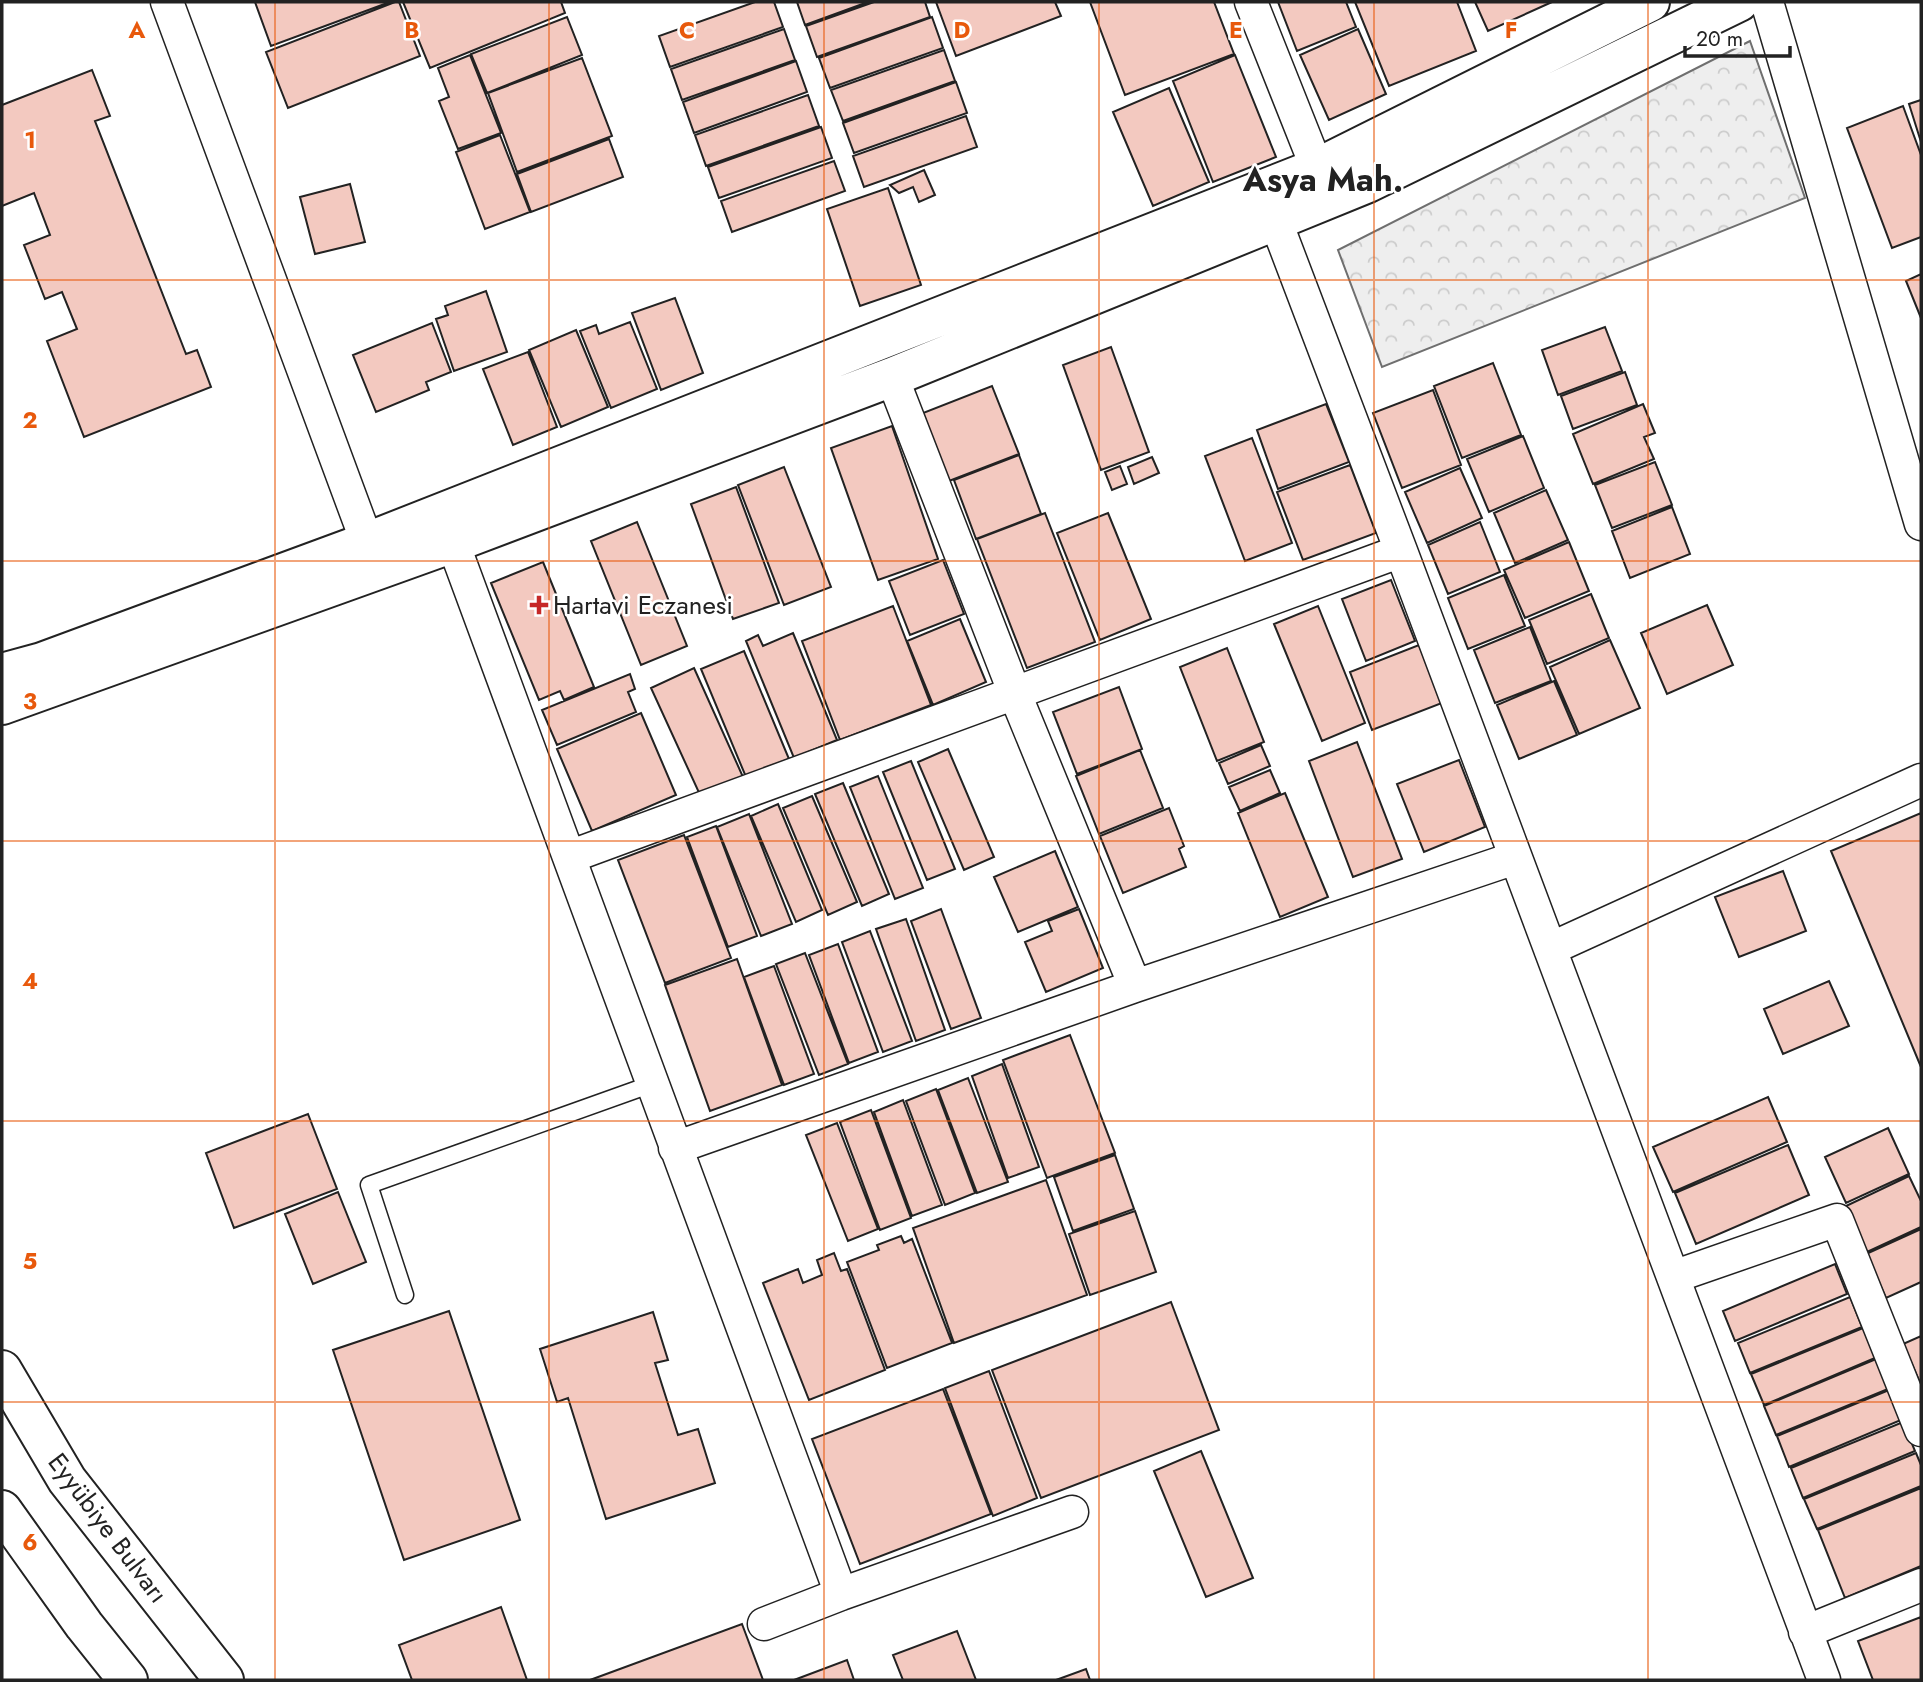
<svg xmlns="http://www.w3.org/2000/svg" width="1923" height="1682" font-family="Jost,sans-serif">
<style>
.forest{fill:url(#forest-crowns);stroke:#6f6f6f;stroke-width:2}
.building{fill:#f3c9c0;stroke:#222;stroke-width:2}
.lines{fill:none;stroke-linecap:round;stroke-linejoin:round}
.lane-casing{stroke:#222;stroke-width:19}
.street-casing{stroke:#222;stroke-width:35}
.secondary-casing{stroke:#222;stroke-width:42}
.highway-casing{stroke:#222;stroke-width:42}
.lane{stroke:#fff;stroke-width:16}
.street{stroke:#fff;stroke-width:32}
.secondary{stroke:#fff;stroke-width:38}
.highway{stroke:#fff;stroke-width:38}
.grid{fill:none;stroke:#e8590c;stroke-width:2;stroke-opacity:0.55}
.poi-dot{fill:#c62828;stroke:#fff;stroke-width:2.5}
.labels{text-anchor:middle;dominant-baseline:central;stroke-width:5;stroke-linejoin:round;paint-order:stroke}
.poi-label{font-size:26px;fill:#222;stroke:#fff;text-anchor:start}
.street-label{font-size:26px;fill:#222;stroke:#fff}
.district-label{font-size:33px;font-weight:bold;fill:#222;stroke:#fff}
.grid-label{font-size:23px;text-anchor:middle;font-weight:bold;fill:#e8590c;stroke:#fff;stroke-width:5;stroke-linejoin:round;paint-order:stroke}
</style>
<defs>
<pattern id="forest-crowns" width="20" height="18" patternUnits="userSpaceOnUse" patternTransform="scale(1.75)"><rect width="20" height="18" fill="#eee"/><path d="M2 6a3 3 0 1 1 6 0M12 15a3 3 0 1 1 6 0" fill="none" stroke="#ccc"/></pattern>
</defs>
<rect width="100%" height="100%" fill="#fff"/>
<path class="forest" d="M1750,41l55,157 -423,169 -44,-117z"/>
<path class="building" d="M255,2h135l-119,44z
M395,2h4l21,54 -132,52 -22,-56z
M403,2h158l4,11 -135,55z
M755,2h19l9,25 -113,40 -11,-31z
M797,2h71l-63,23z
M874,2h51l5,15 -113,40 -11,-31z
M936,2h119l6,14 -105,40z
M1090,2h124l20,52 -109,41z
M1278,2h68l10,25 -59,24z
M1355,2h102l19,49 -87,35z
M1475,2h77l-64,29z
M567,17l15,38 -95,38 -16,-39z
M932,17l11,31 -113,40 -11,-30z
M784,29l11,31 -113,40 -11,-31z
M1358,29l28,65 -57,26 -29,-65z
M944,50l11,31 -112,40 -12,-31z
M470,55l31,78 -43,16 -19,-48 10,-4 -11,-29z
M1235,55l41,102 -63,25 -40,-101z
M582,58l30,78 -95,36 -29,-79z
M796,61l11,31 -113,41 -11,-31z
M92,70l18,46 -15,5 91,233 11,-4 14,37 -127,50 -37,-96 30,-12 -15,-37 -17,7 -21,-54 26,-10 -16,-42 -32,13v-101z
M956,82l11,31 -113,40 -11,-30z
M1169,88l40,94 -56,24 -40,-94z
M808,95l11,31 -113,40 -11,-31z
M1921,100v42l-12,-38z
M1903,106l18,49v82l-29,11 -45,-120z
M966,116l11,31 -113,40 -11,-31z
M821,127l11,31 -113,40 -11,-31z
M500,135l30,77 -45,17 -29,-77z
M609,139l14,38 -92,35 -14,-38z
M834,161l11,30 -113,41 -11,-31z
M924,170l11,25 -16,7 -6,-15 -14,6 -9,-8z
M350,184l15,58 -50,12 -15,-57z
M888,188l33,97 -61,21 -33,-97z
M1921,274v44l-15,-37z
M486,291l21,61 -53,19 -18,-52 12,-4 -3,-9z
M675,298l28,75 -42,17 -29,-77z
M630,322l27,67 -46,19 -31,-77 16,-6 3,9z
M432,323l19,49 -25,10 3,8 -53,22 -23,-57z
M1605,327l17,44 -64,24 -16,-45z
M576,330l32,77 -47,20 -32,-77z
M1111,347l38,105 -48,18 -38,-105z
M528,352l29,75 -44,18 -30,-76z
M1493,363l28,72 -59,23 -28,-72z
M1625,372l12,33 -64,24 -12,-33z
M992,386l27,68 -70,27 -26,-68z
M1433,390l28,75 -59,23 -29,-75z
M1326,404l23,58 -71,27 -21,-59z
M1643,404l12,29 -11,4 10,22 -61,25 -20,-50z
M892,426l46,133 -60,21 -47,-132z
M1523,436l21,52 -55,24 -22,-53z
M1252,438l40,105 -47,18 -40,-105z
M1019,455l22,59 -65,25 -22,-59z
M1152,457l7,16 -25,11 -6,-17z
M1655,462l17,43 -60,23 -17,-43z
M1350,465l26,68 -73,27 -26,-68z
M1120,466l7,18 -15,6 -7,-18z
M784,467l47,120 -47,18 -46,-120z
M1460,468l22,50 -55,25 -22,-51z
M736,487l43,116 -46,16 -42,-115z
M1546,490l22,50 -53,23 -21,-50z
M1672,507l18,47 -60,24 -18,-47z
M1045,513l50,129 -68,26 -50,-129z
M1108,513l43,106 -51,21 -43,-107z
M637,522l50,124 -46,19 -50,-124z
M1480,522l20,50 -52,22 -20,-49z
M1569,542l20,49 -64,27 -21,-48z
M943,560l21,54 -54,21 -21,-54z
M543,562l51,125 -30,13 -4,-9 -21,9 -48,-117z
M1504,575l21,51 -57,23 -20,-51z
M1391,580l24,61 -49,20 -24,-62z
M1591,594l18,44 -62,26 -18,-44z
M1707,605l26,60 -66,29 -26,-61z
M893,606l38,99 -91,35 -38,-99z
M1318,606l47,117 -43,18 -48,-117z
M960,619l26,63 -53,23 -26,-64z
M1530,627l21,54 -56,22 -21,-53z
M793,633l44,107 -43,18 -48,-117 12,-6 5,11z
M1610,640l30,68 -61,26 -29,-67z
M1419,645l23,58 -70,27 -22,-58z
M1227,648l37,94 -47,19 -37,-94z
M744,651l45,108 -43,18 -45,-108z
M694,668l49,109 -42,20 -50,-109z
M630,674l5,15 -7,3 8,20 -79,33 -15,-35z
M1554,681l23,54 -58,24 -22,-54z
M1119,687l23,62 -65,25 -24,-62z
M641,713l35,82 -84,36 -35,-82z
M1357,742l45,117 -49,18 -44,-116z
M1261,745l9,21 -42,18 -9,-21z
M948,749l46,108 -30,13 -46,-108z
M1140,750l23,58 -64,26 -23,-58z
M1459,760l26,67 -61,25 -27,-68z
M911,761l44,108 -28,11 -44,-108z
M1270,770l10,23 -40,18 -11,-24z
M878,776l45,112 -28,11 -45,-112z
M843,783l46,111 -27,12 -47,-112z
M1285,793l43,104 -48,20 -42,-104z
M812,796l45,106 -29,13 -45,-107z
M778,804l44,106 -26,12 -45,-106z
M1169,808l15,38 -5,3 7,18 -63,26 -23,-57z
M1921,813v254l-90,-216z
M749,814l43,110 -31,12 -44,-109z
M716,826l41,110 -29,11 -41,-110z
M684,835l47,123 -66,25 -47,-123z
M1055,851l23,56 -60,25 -24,-55z
M1783,871l23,60 -67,26 -24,-60z
M941,909l40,109 -30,11 -40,-108z
M1079,909l24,59 -57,24 -21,-50 27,-11 -4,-10z
M906,919l39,111 -29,11 -40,-112z
M870,931l42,110 -29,11 -41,-110z
M838,944l40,108 -29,11 -40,-108z
M805,953l43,111 -29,11 -43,-111z
M737,959l45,126 -72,26 -45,-126z
M774,966l40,108 -30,11 -40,-108z
M1829,981l20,45 -66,28 -19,-45z
M1070,1035l45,118 -68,25 -44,-118z
M1002,1064l37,103 -31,11 -36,-102z
M968,1078l40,104 -31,11 -39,-103z
M936,1089l39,104 -30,12 -39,-104z
M1768,1097l19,45 -114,50 -20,-45z
M903,1100l39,105 -30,11 -38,-104z
M871,1110l40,108 -31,12 -40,-108z
M308,1114l29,75 -103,39 -28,-75z
M837,1123l41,106 -30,12 -42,-106z
M1888,1128l21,46 -63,29 -21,-46z
M1788,1145l21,50 -113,49 -21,-51z
M1115,1155l19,54 -61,22 -19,-54z
M1909,1176l12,25v26l-54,25 -21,-46z
M1046,1180l41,115 -133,48 -41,-115z
M338,1192l28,70 -53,22 -28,-70z
M1135,1211l21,61 -66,23 -21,-61z
M1921,1229v53l-35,16 -20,-44z
M901,1236l3,7 8,-4 40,104 -65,25 -40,-106 32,-12 -2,-5z
M834,1253l7,18 6,-2 38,101 -76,30 -46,-117 35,-14 5,14 19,-8 -5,-15z
M1835,1264l12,30 -112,47 -12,-30z
M1850,1297l12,30 -112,46 -12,-30z
M1171,1302l48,128 -178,68 -49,-128z
M449,1311l71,209 -116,40 -71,-210z
M653,1312l15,48 -13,3 23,72 20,-6 17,54 -109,36 -38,-121 -11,4 -17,-53z
M1863,1328l12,30 -111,47 -13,-31z
M1921,1336v49l-18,-41z
M1876,1359l12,30 -112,46 -12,-29z
M989,1371l48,127 -44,18 -48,-128z
M943,1389l48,125 -131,50 -48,-125z
M1889,1390l12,30 -112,47 -12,-31z
M1903,1422l12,29 -112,47 -12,-30z
M1201,1451l52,127 -47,19 -52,-126z
M1916,1453l5,12v21l-104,43 -13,-30z
M1921,1488v78l-76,32 -27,-68z
M501,1607l26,73h-115l-13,-35z
M1921,1617v63h-48l-15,-39z
M742,1624l21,56h-173z
M957,1631l19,49h-73l-10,-25z
M847,1660l7,20h-60z
M1086,1669l4,11h-34z"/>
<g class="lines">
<defs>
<path id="lane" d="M405,1295l-36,-110 283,-101"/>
<path id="street" d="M167,2l200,540
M1251,2l66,166
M1767,2l154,522
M1276,222l125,329 423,1129
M892,377l123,317 120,292
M453,543l388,1051
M569,857l832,-306
M1550,949l371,-169
M675,1148l460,-162 380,-128
M1673,1277l164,-57 84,210
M764,1624l77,-30 231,-82
M1805,1632l116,-47"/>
<path id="secondary" d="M2,673l40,-11 325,-120 950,-374 333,-166
M2,705l451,-162 439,-166 476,-194 371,-181"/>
<path id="highway" d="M2,1370l65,110 157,200
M2,1510l82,115 44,55"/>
</defs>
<use href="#lane" class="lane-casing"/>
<use href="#street" class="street-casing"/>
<use href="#secondary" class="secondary-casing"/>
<use href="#highway" class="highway-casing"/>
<use href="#lane" class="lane"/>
<use href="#street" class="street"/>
<use href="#secondary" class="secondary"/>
<use href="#highway" class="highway"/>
</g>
<path class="grid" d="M275,2v1678M549,2v1678M824,2v1678M1099,2v1678M1374,2v1678M1648,2v1678M2,280h1919M2,561h1919M2,841h1919M2,1121h1919M2,1402h1919"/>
<path class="poi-dot" d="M535.5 594.5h7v7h7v7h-7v7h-7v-7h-7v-7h7z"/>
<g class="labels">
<g class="poi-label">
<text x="553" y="605">Hartavi Eczanesi</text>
</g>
<g class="street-label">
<text transform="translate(108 1528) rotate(53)">Eyyübiye Bulvarı</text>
</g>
<g class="district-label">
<text x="1323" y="179">Asya Mah.</text>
</g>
</g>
<g class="grid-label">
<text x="137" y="38">A</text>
<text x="412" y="38">B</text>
<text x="687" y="38">C</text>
<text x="962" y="38">D</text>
<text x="1236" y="38">E</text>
<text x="1511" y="38">F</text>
<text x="30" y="148">1</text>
<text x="30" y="428">2</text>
<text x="30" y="709">3</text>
<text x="30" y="989">4</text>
<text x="30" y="1269">5</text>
<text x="30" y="1550">6</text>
</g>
<rect width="1923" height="1682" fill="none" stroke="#222222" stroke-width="7"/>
<path d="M1685 46v10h105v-10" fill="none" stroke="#222222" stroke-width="3.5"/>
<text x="1696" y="46" font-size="21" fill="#222222" stroke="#ffffff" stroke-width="5" paint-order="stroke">20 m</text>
</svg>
